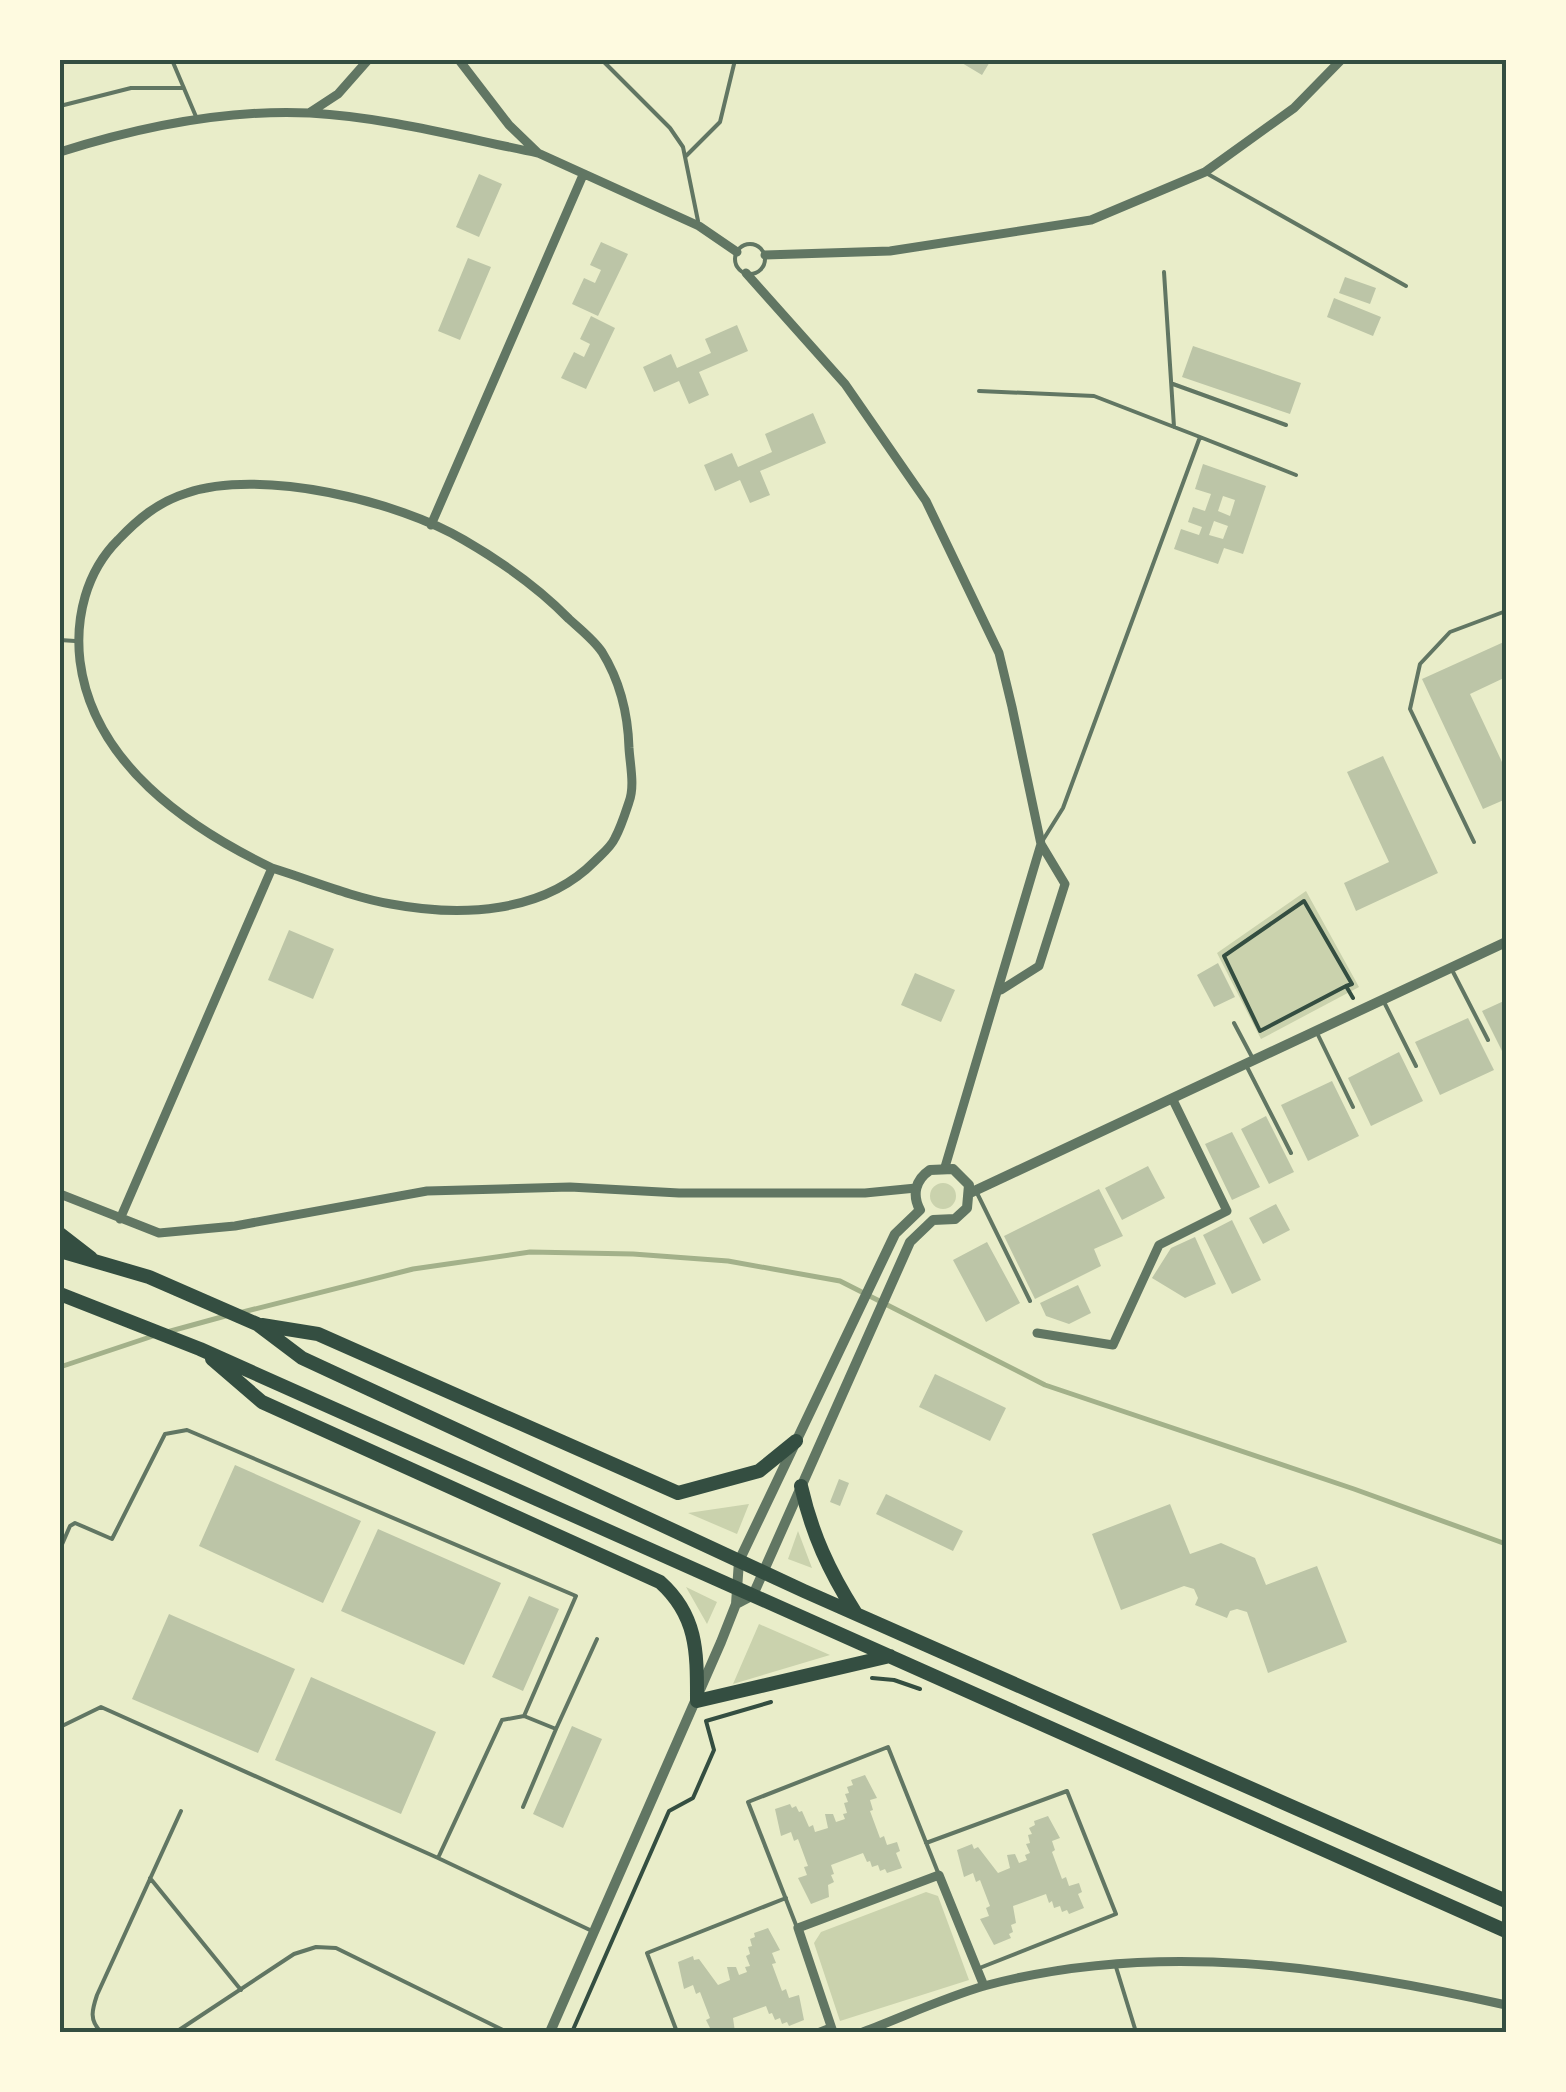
<svg xmlns="http://www.w3.org/2000/svg" width="1566" height="2092" font-family="'Titillium Web',sans-serif">
<style>
.green{fill:#cad2ad}
.lines{fill:none;stroke-linecap:round;stroke-linejoin:round}
.stream{stroke:#a3b18a;stroke-width:5}
.building{fill:#bcc5a7;fill-rule:evenodd}
.path{stroke:#344e41;stroke-width:4}
.service{stroke:#617663;stroke-width:4}
.minor{stroke:#617663;stroke-width:9}
.tertiary{stroke:#617663;stroke-width:10}
.primary{stroke:#344e41;stroke-width:14}
.neatline{fill:none;stroke:#344e41;stroke-width:4}
</style>
<rect width="100%" height="100%" fill="#e9edc9"/>
<path class="green" d="M1306,891l53,96 -98,52 -44,-86z
M930 1196a13 13 0 1 1 26 0a13 13 0 1 1-26 0Z
M749,1504l-12,30 -49,-21z
M798,1531l14,37 -24,-9z
M686,1587l31,15 -10,22z
M759,1624l71,31 -97,29z
M926,1892l12,4 31,84 -129,41 -26,-78 7,-11z"/>
<g class="lines">
<path class="stream" d="M239,1313l174,-44 117,-17 103,2 95,7 112,20 205,104 309,104 152,55
M167,1332l62,-17
M60,1367l96,-32"/>
</g>
<path class="building" d="M957,60h34l-9,15z
M479,174l23,10 -23,53 -23,-10z
M601,242l27,12 -30,62 -26,-12 12,-26 11,5 6,-13 -11,-5z
M468,258l23,9 -31,73 -22,-9z
M1345,277l31,11 -6,16 -31,-11z
M1334,298l47,19 -8,19 -46,-19z
M591,316l24,12 -29,61 -25,-11 13,-26 10,5 6,-13 -10,-5z
M737,325l11,26 -49,21 10,23 -20,9 -10,-23 -25,11 -11,-25 28,-13 6,14 34,-15 -6,-14z
M1193,346l108,37 -11,31 -108,-37z
M813,413l13,30 -66,28 10,24 -20,8 -10,-23 -25,11 -11,-26 28,-12 6,14 34,-15 -7,-18z
M1203,464l63,22 -23,68 -19,-6 -6,16 -44,-15 7,-20 18,6 3,-8 -14,-5 5,-15 12,4 6,-17 -16,-5zM1223,496l12,4 -5,16 -12,-5zM1214,521l14,5 -5,13 -14,-4z
M1506,641v36l-36,17 32,68 4,-2v39l-23,10 -61,-130z
M1383,756l55,117 -82,38 -12,-28 45,-21 -42,-90z
M289,930l45,19 -21,50 -45,-19z
M1218,963l17,34 -21,10 -17,-32z
M915,973l40,17 -14,32 -40,-17z
M1506,1000v59l-24,-48z
M1468,1018l26,52 -54,25 -25,-53z
M1399,1052l24,49 -52,25 -23,-48z
M1332,1081l27,55 -51,25 -27,-56z
M1266,1116l28,56 -25,12 -28,-55z
M1232,1132l28,55 -28,13 -27,-56z
M1148,1166l17,32 -43,22 -17,-32z
M1099,1189l24,47 -29,13 7,17 -66,33 -31,-63z
M1276,1204l14,26 -27,14 -14,-26z
M1232,1220l29,60 -29,14 -29,-59z
M1195,1237l21,47 -31,14 -33,-20 19,-30z
M987,1242l33,61 -34,19 -33,-62z
M1078,1285l13,28 -22,11 -23,-8 -6,-13z
M935,1374l71,34 -16,33 -71,-34z
M235,1465l126,56 -38,82 -124,-57z
M839,1479l10,4 -9,23 -10,-4z
M886,1494l77,37 -10,20 -77,-37z
M1170,1504l20,50 31,-11 34,15 11,27 51,-19 30,76 -79,31 -21,-61 -10,-3 -7,2 -3,7 -32,-13 3,-7 -4,-9 -10,-3 -63,24 -29,-76z
M378,1529l123,54 -37,82 -123,-54z
M529,1596l30,13 -36,82 -31,-14z
M169,1614l126,55 -37,84 -126,-54z
M311,1677l125,55 -35,82 -126,-54z
M572,1726l30,13 -39,89 -30,-14z
M865,1775l12,23 -7,2 3,10 -3,1 10,27 4,-2 3,9 10,-3 3,9 -4,2 6,15 -15,5 -2,-4 -5,2 -2,-6 -6,2 -2,-6 -3,1 -4,-9 -32,12 3,9 -3,1 3,7 -6,3 1,12 -18,7 -13,-26 9,-3 -3,-8 4,-1 -10,-27 -4,2 -3,-9 -10,4 -6,-27 15,-5 2,4 4,-2 3,6 3,-1 7,16 4,-2 2,7 13,-4 -3,-14h8l3,8 9,-3 -2,-5 4,-1 -3,-10 4,-1 -3,-8 4,-1 -2,-6 6,-2 -2,-5z
M1048,1816l12,22 -8,3 3,9 -3,2 10,27 4,-2 3,9 10,-3 3,9 -4,2 6,14 -15,6 -2,-4 -5,2 -2,-6 -6,2 -2,-7 -3,2 -3,-9 -33,12 3,17 -5,2 2,7 -4,2 2,4 -17,7 -14,-26 9,-3 -3,-8 4,-2 -10,-26 -4,2 -3,-9 -9,4 -7,-27 15,-6 2,5 4,-2 20,26 12,-5 -3,-13 8,-1 4,9 8,-3 -2,-5 5,-2 -4,-9 4,-1 -2,-8 4,-1 -3,-6 6,-3 -1,-4z
M768,1928l12,22 -8,3 4,10 -4,1 10,27 4,-2 3,9 10,-3 5,25 -15,6 -2,-4 -5,2 -2,-6 -5,2 -3,-7 -3,1 -3,-8 -33,12 2,14h-35l10,-4 -4,-8 4,-2 -10,-26 -4,2 -3,-9 -9,4 -6,-27 15,-6 1,4 5,-1 19,26 12,-5 -3,-13h9l3,8 8,-3 -2,-5 5,-1 -4,-10 4,-2 -2,-7 4,-1 -2,-7 5,-2 -1,-4z"/>
<g class="lines">
<path class="path" d="M1346,986l-86,45 -36,-75 80,-55 48,83 -6,2 7,12
M872,1678l22,2 26,9
M572,2032l97,-221 24,-13 21,-48 -8,-29 65,-19"/>
<path class="service" d="M172,60l25,59
M602,60l68,68 13,19 15,74
M60,106l71,-18h53
M686,156l34,-34 15,-62
M1206,173l200,113
M735 259a15 15 0 1 1 30 0a15 15 0 1 1-30 0Z
M1164,272l10,155
M1173,384l113,41
M979,391l115,5 106,41 -137,371 -20,32
M1200,437l96,38
M60,640l15,1
M1474,842l-64,-133 10,-45 30,-32 56,-21
M1451,968l37,72
M1385,1004l31,62
M1234,1023l18,34
M1318,1035l35,72
M1246,1065l45,88
M977,1193l53,108
M60,1549l10,-23 5,-3 37,16 53,-105 22,-4 389,166 -52,120 -22,4 -64,138
M60,1727l41,-20 337,151 154,73
M556,1729l41,-90
M523,1807l33,-78 -32,-13
M926,1843l141,-52 49,123 -139,55
M150,1878l91,112
M796,1925l-48,-123 140,-55 51,128
M1116,1967l20,65
M101,2032c-12,-12 -9,-22 -4,-37l84,-184
M176,2032l118,-78 22,-7 20,1 171,84
M316,2032l1,-2
M677,2032l-30,-79 139,-55
M813,2032l18,-7"/>
<path class="minor" d="M459,60l50,65 29,28 161,73 38,26
M309,113l29,-19 30,-34
M60,152c79,-25 166,-43 250,-39 76,4 153,25 228,40
M765,255l125,-4 201,-31 114,-48 89,-64 47,-48
M746,273l99,111 81,117 73,152 13,54 29,137 -96,323
M431,525l152,-350
M1001,990l38,-24 26,-82 -24,-40
M60,1194l99,39 76,-7 192,-35 143,-4 109,6h186l51,-5
M120,1219l152,-351c39,12 79,29 119,36 69,13 152,10 204,-43 7,-7 16,-14 20,-23 6,-11 10,-24 14,-36 6,-16 1,-37 0,-54 -1,-33 -9,-67 -27,-96 -8,-12 -22,-23 -33,-33 -30,-31 -67,-57 -105,-79 -65,-39 -203,-72 -277,-47 -29,9 -49,26 -69,47 -32,32 -43,78 -38,121 13,102 107,166 192,207
M1037,1333l76,12 46,-100 68,-34 -54,-111
M833,2032l-35,-104 141,-53 45,111
M863,2032c40,-15 80,-34 121,-46 173,-47 351,-19 522,19"/>
<path class="tertiary" d="M970,1193l536,-251
M550,2032l171,-390 15,-38 3,-43 156,-327 25,-24c-8,-15 -5,-30 10,-40l23,-1 16,16 -2,23 -12,11 -22,1 -23,22 -157,353 -17,9"/>
<path class="primary" d="M60,1234l31,24
M60,1251l89,26 108,47 45,34 502,233 702,310
M60,1294l140,55 1306,582
M262,1325l56,9 360,159 81,-22 37,-30
M212,1359l50,43 398,180c38,34 37,71 37,119l193,-45
M801,1486c11,48 28,85 54,126"/>
</g>
<rect width="1566" height="2092" fill="none" stroke="#fefae0" stroke-width="125"/>
<rect x="62" y="62" width="1442" height="1968" class="neatline"/>
</svg>
